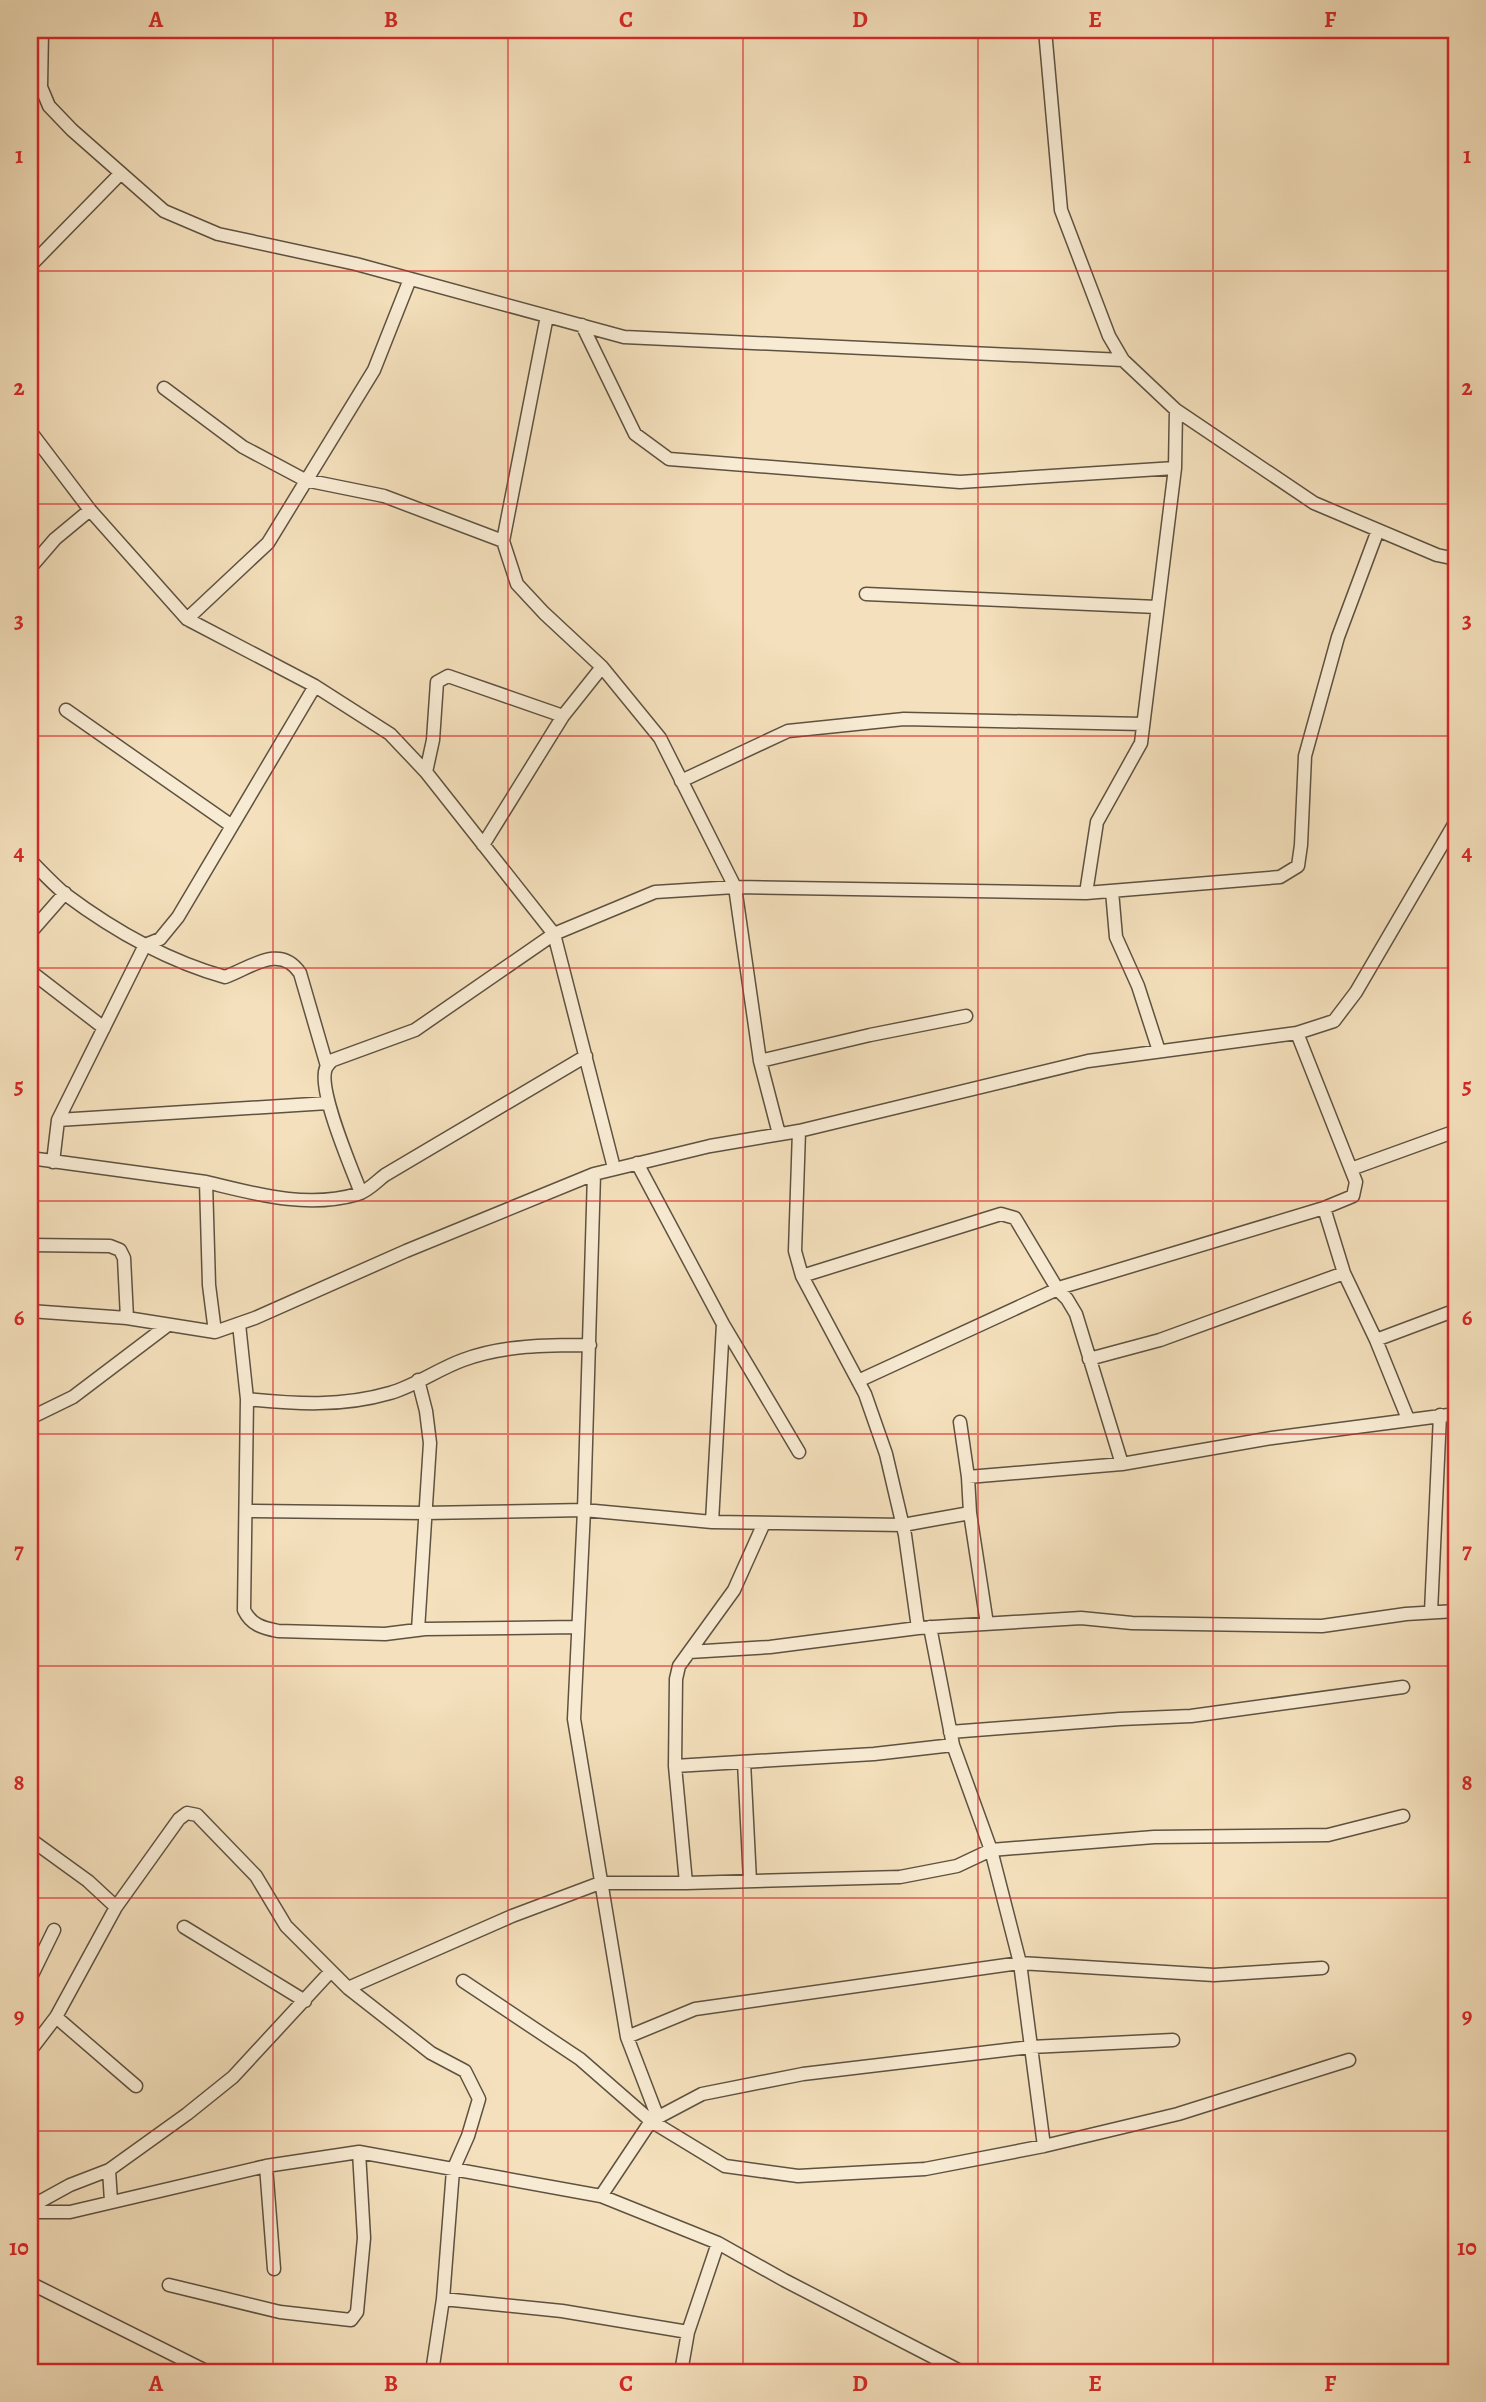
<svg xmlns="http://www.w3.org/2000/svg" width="1486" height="2402" font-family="Alegreya,serif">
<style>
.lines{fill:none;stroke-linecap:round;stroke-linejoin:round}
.minor-casing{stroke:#5e5240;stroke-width:15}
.minor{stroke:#f8ebd3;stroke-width:12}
.grid{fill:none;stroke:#d62828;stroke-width:2;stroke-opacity:0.55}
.neatline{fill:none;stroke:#d62828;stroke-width:2.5}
.grid-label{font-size:23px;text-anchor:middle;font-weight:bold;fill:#d62828}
</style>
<rect width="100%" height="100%" fill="#f4e0bc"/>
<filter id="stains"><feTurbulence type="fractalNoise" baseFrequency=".00286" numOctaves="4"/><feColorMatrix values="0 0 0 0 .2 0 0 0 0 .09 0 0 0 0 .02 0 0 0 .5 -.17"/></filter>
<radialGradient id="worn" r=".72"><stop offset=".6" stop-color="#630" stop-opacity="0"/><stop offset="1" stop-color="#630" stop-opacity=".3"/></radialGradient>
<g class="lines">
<defs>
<path id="minor" d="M42,30l-1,57 8,19 23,24 92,81 54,23 138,30 268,73 499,23
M1045,30l16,180 48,126 14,24 53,50 138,93 123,52 19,4
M30,266l91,-93
M547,316l-44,225 14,43 27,29 58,54 58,71 75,149 25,174 19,73
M582,325l53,109 34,25 291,23 215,-14
M164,388l79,59 62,33 79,16 119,45
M30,431l60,79 97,109 128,67 75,48 36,38 128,162 60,234
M30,568l25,-29 35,-29
M866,594l291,13
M187,619l81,-76 106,-173 36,-91
M66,710l166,116
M426,772l7,-32 4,-58 11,-6 115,40
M681,781l107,-50 116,-12 239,5
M483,845l80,-129 39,-49
M30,860c11,11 23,24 35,34 48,36 103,67 160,83 25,-9 55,-34 75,-4l27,93
M1112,891l4,46 22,49 21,65
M1086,893l11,-71 44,-79 34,-275 1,-58
M30,933l35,-40
M30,971l74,57
M760,1061l110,-26 96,-19
M58,1120l270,-17
M799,1131l-4,120 7,25 63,118 21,60 19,81 13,93
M30,1158l176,24
M53,1162l5,-42 87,-175 15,-6 18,-22 137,-231
M637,1163l86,161 76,128
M1351,1169l105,-38
M594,1174l-10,336 -10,209 53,318 31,81
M361,1193c-9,-24 -44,-104 -35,-125 2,-4 4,-6 7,-8l82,-30 139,-96 101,-42 80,-5 351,6 194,-16 18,-11 3,-21 4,-89 33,-119 40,-107
M1324,1208l20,65 32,67 32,79
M30,1245l80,1 10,4 4,8 3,60
M802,1276l199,-62 14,4 43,72 9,9 9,15 46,150
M30,1311l97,7 88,14 -6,-47 -3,-103c50,12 101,27 152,12 10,-3 19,-13 27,-19l201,-119
M239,1324l8,75c49,5 95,8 143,-6 25,-7 48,-24 73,-33 40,-15 85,-15 127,-15
M215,1332l40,-14 151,-67 188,-77 116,-28 89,-15 289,-70 209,-28 37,-12 22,-29 100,-171
M1376,1340l80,-30
M1089,1359l71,-19 184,-67
M858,1381l204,-94 262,-79 29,-12 3,-14 -59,-149
M247,1399l-3,211c7,15 19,18 34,21l107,3 40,-5 152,-2
M30,1418l43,-21 95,-72
M960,1422l8,55 2,36 17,111
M968,1477l154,-13 150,-26 184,-24
M246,1511l178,2 160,-3 128,12 191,3 67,-12
M712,1522l11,-198
M1431,1612l9,-197
M930,1627l23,118 38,105 29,113 24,183
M418,1630l12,-187 -4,-32 -8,-31
M689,1652l81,-5 148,-19 163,-10 51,5 190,3 84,-12 50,-3
M950,1732l170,-13 71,-3 212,-29
M744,1762l6,119
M675,1766l199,-12 79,-9
M30,1839l58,42 28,26
M686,1883l-11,-117 1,-87 3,-13 55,-76 30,-67
M184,1927l121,74
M30,1979l24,-49
M463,1981l117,78 71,62 74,45 73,10 127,-7 119,-23 134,-32 171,-54
M348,1988l164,-72 88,-33h86l214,-6 57,-11 34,-16 163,-13 174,-2 75,-19
M56,2017l80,69
M627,2037l68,-28 325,-46 194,12 108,-7
M30,2051l26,-34 60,-110 63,-88 8,-6 10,2 59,61 30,50 62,62 83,65 34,18 14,28 -11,37 -15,34 -10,129 -11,73
M266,2166l8,103
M109,2170l2,31
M601,2196l50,-75 51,-27 101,-20 228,-27 142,-7
M30,2207l40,-22 39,-15 78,-56 46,-37 98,-106
M30,2212h40l196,-46 93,-14 242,44 117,47 66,37 178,92
M30,2283l178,89
M169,2285l111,27 71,8 6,-8 7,-74 -5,-86
M443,2299l119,12 126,21
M681,2372l7,-40 30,-89"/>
</defs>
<use href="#minor" class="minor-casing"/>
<use href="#minor" class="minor"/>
</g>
<path class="grid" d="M273,30v2342M508,30v2342M743,30v2342M978,30v2342M1213,30v2342M30,271h1426M30,504h1426M30,736h1426M30,968h1426M30,1201h1426M30,1434h1426M30,1666h1426M30,1898h1426M30,2131h1426"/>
<rect width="1486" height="2402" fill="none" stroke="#f4e0bc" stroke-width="77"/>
<rect x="38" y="38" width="1410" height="2326" class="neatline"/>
<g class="grid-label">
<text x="156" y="27">A</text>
<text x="391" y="27">B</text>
<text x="626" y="27">C</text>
<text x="860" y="27">D</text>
<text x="1095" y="27">E</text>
<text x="1330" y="27">F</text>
<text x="19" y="163">1</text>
<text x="1467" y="163">1</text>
<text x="19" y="395">2</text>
<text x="1467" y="395">2</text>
<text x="19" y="628">3</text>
<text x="1467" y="628">3</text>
<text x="19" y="860">4</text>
<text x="1467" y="860">4</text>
<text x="19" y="1093">5</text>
<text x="1467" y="1093">5</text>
<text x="19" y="1325">6</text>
<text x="1467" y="1325">6</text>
<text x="19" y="1558">7</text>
<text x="1467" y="1558">7</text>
<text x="19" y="1790">8</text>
<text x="1467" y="1790">8</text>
<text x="19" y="2023">9</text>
<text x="1467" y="2023">9</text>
<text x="19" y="2255">10</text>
<text x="1467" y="2255">10</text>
<text x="156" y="2391">A</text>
<text x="391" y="2391">B</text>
<text x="626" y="2391">C</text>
<text x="860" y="2391">D</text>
<text x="1095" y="2391">E</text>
<text x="1330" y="2391">F</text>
</g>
<rect width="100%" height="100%" filter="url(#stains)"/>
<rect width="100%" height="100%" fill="url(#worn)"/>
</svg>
